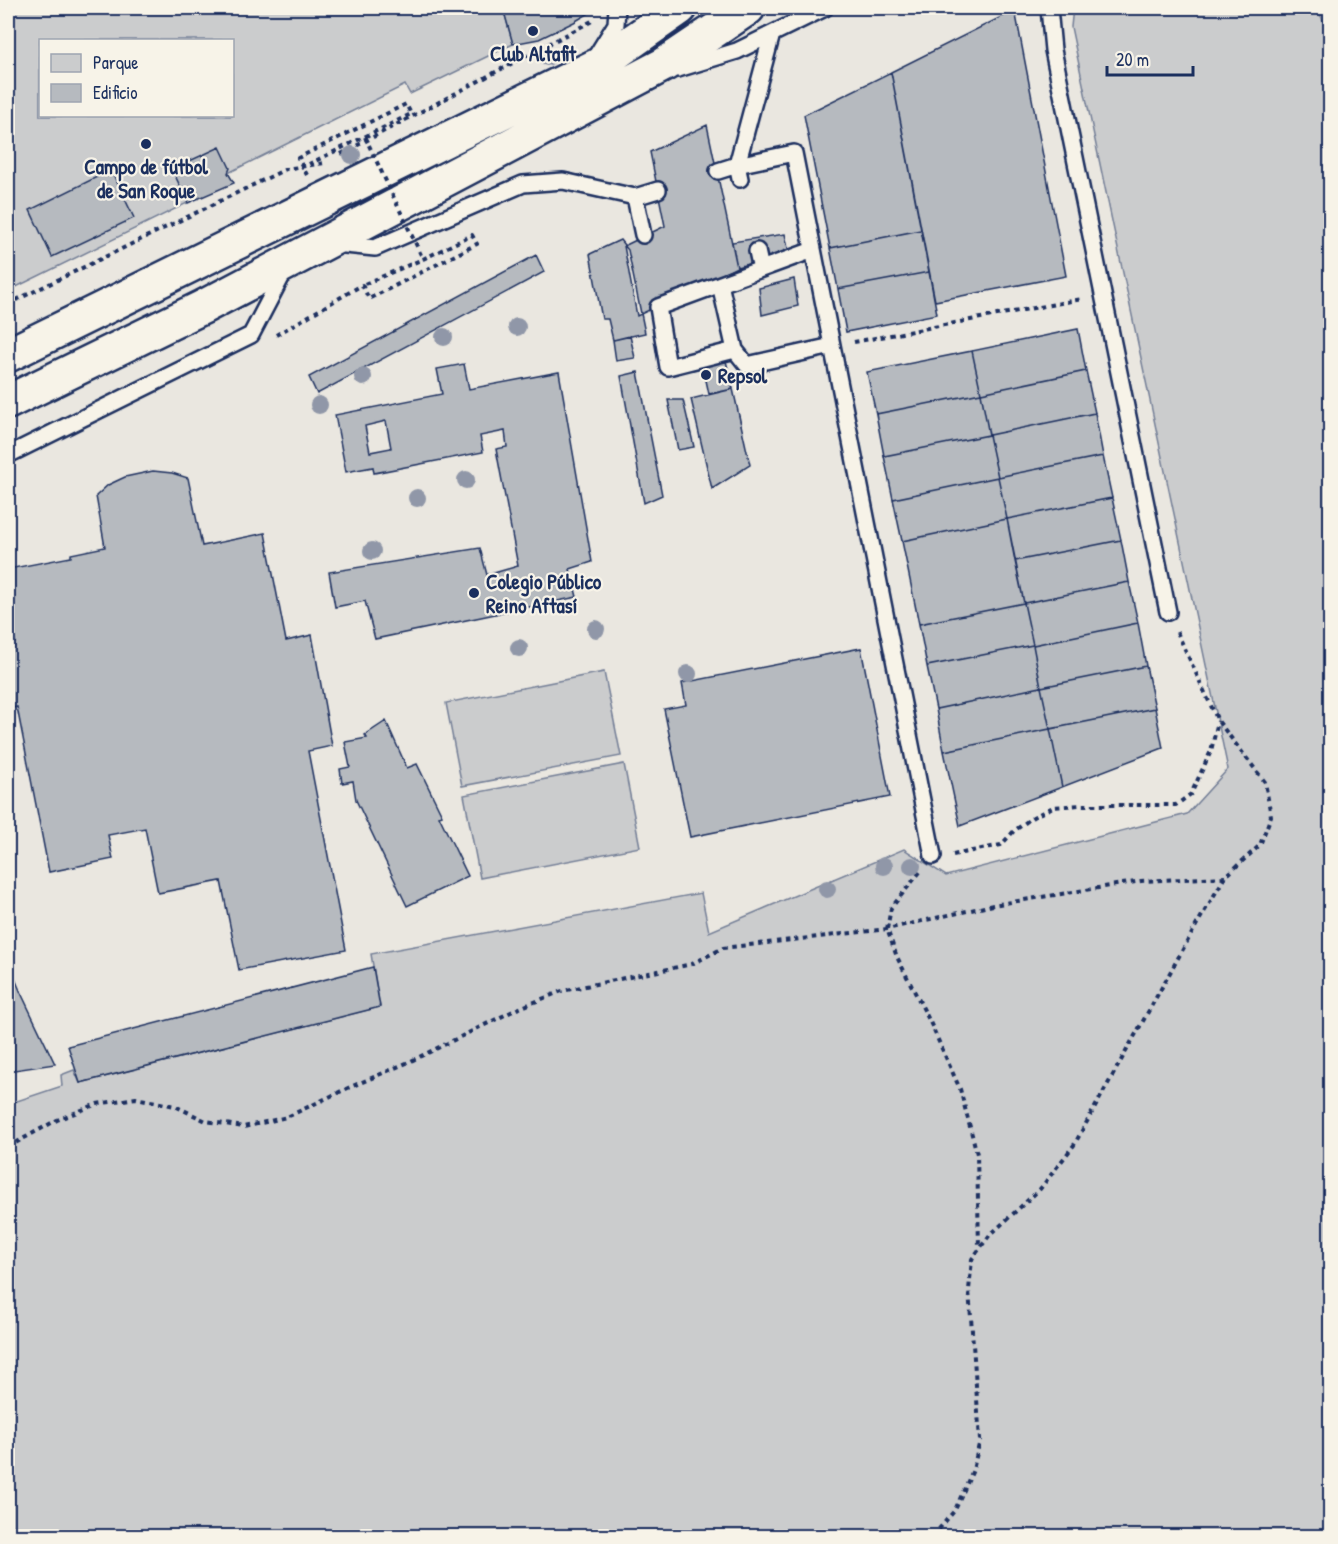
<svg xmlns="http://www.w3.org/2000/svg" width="1338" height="1544" font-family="'Patrick Hand',sans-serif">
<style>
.green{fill:#cbcccd;stroke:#737e96;stroke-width:1.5;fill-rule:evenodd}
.building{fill:#b6babf;stroke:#1b2f5e;stroke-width:1.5;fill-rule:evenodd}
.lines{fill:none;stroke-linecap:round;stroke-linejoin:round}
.lane-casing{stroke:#1b2f5e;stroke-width:20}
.highway-casing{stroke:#1b2f5e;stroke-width:38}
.path{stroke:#1b2f5e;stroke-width:4;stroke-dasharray:4.5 4.5;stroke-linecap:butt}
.lane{stroke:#f7f3e8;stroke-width:15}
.highway{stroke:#f7f3e8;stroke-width:33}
.path-bridge{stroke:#1b2f5e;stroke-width:4;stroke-dasharray:4.5 4.5;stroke-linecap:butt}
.tree{fill:#9097a8}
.poi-dot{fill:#1b2f5e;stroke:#f7f3e8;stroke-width:2}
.labels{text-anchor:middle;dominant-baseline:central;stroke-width:4.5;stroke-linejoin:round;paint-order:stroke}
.poi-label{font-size:21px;font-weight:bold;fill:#1b2f5e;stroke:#f7f3e8}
</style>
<rect width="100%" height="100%" fill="#eae7e0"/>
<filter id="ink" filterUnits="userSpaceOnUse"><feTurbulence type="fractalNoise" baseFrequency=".0167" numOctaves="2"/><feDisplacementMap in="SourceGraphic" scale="12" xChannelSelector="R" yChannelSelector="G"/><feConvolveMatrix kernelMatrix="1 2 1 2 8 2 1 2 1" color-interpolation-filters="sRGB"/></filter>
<g filter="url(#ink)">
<path class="green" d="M8,8h495l10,36 -103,50 -5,-9 -177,88 4,8 -224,110zM40,40h192v76h-192z
M1073,8h244l13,27v1501h-1322v-432l54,-18 -1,-11 13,-5 6,13 300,-76 -9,-53 330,-61 8,39 195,-83 42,27 241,-62 41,-45 -157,-742z
M604,672l17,84 -159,30 -16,-83z
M624,764l16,83 -160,31 -16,-83z"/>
<path class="building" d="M503,8h95l-24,14 -35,17 -26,5z
M1015,10l51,266 -131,25 -44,-229z
M891,72l30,158 -91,18 -26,-133z
M707,125l30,142 -100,49 -13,-70 41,-20 -15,-74z
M220,147l10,21 -2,5 6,10 -46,20 -16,-34z
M111,170l23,48 -82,39 -22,-47z
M921,230l8,42 -91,17 -8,-41z
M785,234l4,19 -52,14 -5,-25z
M620,240l8,10 17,83 -32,7 -5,-21h-6l-12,-65z
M536,255l8,17 -227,122 -8,-17z
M929,272l8,42 -91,18 -8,-43z
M794,279l4,27 -36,9 -3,-27z
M1078,329l8,42 -105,22 -9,-42z
M630,336l5,22 -19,3 -3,-21z
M972,351l9,42 -105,21 -9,-42z
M725,357l8,32 -24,5 -7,-32z
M464,364l5,25 90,-17 33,190 -22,7 7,28 -202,42 -10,-38 -30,6 -6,-35 151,-24 7,27 31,-9 -22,-117 11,-2 -2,-16 -25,5 3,16 -109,21 -1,-6 -27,5 -11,-57 107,-21 -5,-25zM386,421l5,27 -21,4 -5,-26z
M1086,371l9,42 -106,22 -8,-42z
M638,372l24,123 -18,8 -23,-127z
M733,389l17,76 -38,24 -21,-90z
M981,393l8,42 -105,21 -8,-42z
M668,400h15l11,47 -16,3z
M1095,413l8,43 -105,21 -9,-42z
M989,435l9,42 -105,22 -9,-43z
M1103,456l9,42 -105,21 -9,-42z
M153,471l19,2 16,5 14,68 63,-13 21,108 26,-6 20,111 -24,5 38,199 -107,20 -18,-89 -63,12 -13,-65 -37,7 5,24 -64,13 -32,-165 -9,2v-65l7,-2 -7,-37v-36l63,-12v-3l34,-7 -9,-51 12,-11 17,-8z
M998,477l9,42 -105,22 -9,-42z
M1112,498l9,42 -106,21 -8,-42z
M1007,519l17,84 -105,21 -17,-83z
M1121,540l8,42 -105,21 -9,-42z
M1129,582l9,41 -105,22 -9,-42z
M1024,603l9,42 -106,21 -8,-42z
M1138,623l8,43 -105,21 -8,-42z
M1033,645l8,42 -105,22 -9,-43z
M861,648l29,149 -200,40 -26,-128 22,-4 -4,-22z
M1146,666l9,42 -105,21 -9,-42z
M1041,687l9,42 -106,22 -8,-42z
M1155,708l8,40 -101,39 -12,-58z
M386,721l21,47 10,-4 25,51 -3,1 29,60 -61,30 -51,-106 -3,-19 -11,2 -2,-14 10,-2 -5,-25 22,-4 -2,-3z
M1050,729l12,58 -102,39 -16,-75z
M8,876l5,14 -5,2z
M8,962l13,31 34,71 -47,7z
M373,967l7,40 -300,76 -12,-37z"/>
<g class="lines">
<defs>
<path id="lane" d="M1049,8l4,42 115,562
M596,56l20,-32 1,-16
M678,69l59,-18 88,-43
M718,171l19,-6 35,-131
M740,179l-3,-14 57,-12 139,703
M635,197l8,38
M335,244l40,4 148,-64 40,-3 72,16 23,-7
M757,251l4,18
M720,284l15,66 -67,17 -10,-60 155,-57
M735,350l12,15 85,-19
M8,455l243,-120 34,-65"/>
<path id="highway" d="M8,355l592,-291 80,-56
M8,402l195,-95 462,-243 83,-56"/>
</defs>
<use href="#lane" class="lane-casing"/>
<use href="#highway" class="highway-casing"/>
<path class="path" d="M341,154l251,-133
M307,175l-9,-17 108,-54 5,10 -102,50
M8,304l278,-135 38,-6
M276,335l86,-50 7,14 108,-55 -5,-9 -49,24 -61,26
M854,342l228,-43
M953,855l48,-10 13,-14 19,-14 20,-10 27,-2h96l15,-11 20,-43 7,-30
M920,872l-29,36 -4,21 10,28 33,65 30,67 17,65 2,93
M8,1147l49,-27 40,-16 39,-6 39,8 31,15 38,6 43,-10 61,-29 61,-26 108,-53 45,-18 130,-27 31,-16 164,-19 106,-24 148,-24 84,-4
M933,1536l22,-26 18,-40 7,-30 -11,-150 3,-31 17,-23 51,-47 34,-44 123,-221 28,-47 35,-32 11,-29 -6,-34 -47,-61 -41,-89"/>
<use href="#lane" class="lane"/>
<use href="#highway" class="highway"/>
<path class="path-bridge" d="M365,137l58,122"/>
</g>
<g class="tree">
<circle cx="547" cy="57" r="9"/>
<circle cx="352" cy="155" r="9"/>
<circle cx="517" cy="327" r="9"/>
<circle cx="444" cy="337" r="9"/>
<circle cx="363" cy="377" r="9"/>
<circle cx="319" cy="405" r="9"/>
<circle cx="466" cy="480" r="9"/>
<circle cx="417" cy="498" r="9"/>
<circle cx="372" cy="551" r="9"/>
<circle cx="596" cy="629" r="9"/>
<circle cx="519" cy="648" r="9"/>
<circle cx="688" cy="674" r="9"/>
<circle cx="884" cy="866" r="9"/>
<circle cx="912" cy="866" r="9"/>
<circle cx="827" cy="889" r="9"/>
</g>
</g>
<g class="poi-dot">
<circle cx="533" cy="31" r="6"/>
<circle cx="146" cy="144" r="6"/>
<circle cx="706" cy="375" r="6"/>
<circle cx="474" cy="593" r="6"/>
</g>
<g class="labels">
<g class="poi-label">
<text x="533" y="53">Club Altafit</text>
<text x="146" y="166">Campo de fútbol<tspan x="146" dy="24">de San Roque</tspan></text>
<text x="718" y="375" text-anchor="start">Repsol</text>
<text x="486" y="581" text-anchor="start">Colegio Público<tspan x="486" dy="24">Reino Aftasí</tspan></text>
</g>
</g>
<rect width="1338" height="1544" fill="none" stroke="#f7f3e8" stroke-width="30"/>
<rect x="15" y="15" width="1308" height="1514" fill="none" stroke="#1b2f5e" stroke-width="2" filter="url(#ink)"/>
<rect x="39" y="39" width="195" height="78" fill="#f7f3e8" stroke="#9fa5b1" stroke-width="1.5"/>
<rect x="51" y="54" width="30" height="18" fill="#cbcccd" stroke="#9fa5b1" stroke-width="1.5"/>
<text x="93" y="69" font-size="18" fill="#1b2f5e">Parque</text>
<rect x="51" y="84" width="30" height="18" fill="#b6babf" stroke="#9fa5b1" stroke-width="1.5"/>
<text x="93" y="99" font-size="18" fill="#1b2f5e">Edificio</text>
<path d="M1107 66v9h86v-9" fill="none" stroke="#1b2f5e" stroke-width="3"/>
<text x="1116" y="66" font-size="18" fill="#1b2f5e" stroke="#f7f3e8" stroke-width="4.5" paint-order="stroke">20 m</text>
</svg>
